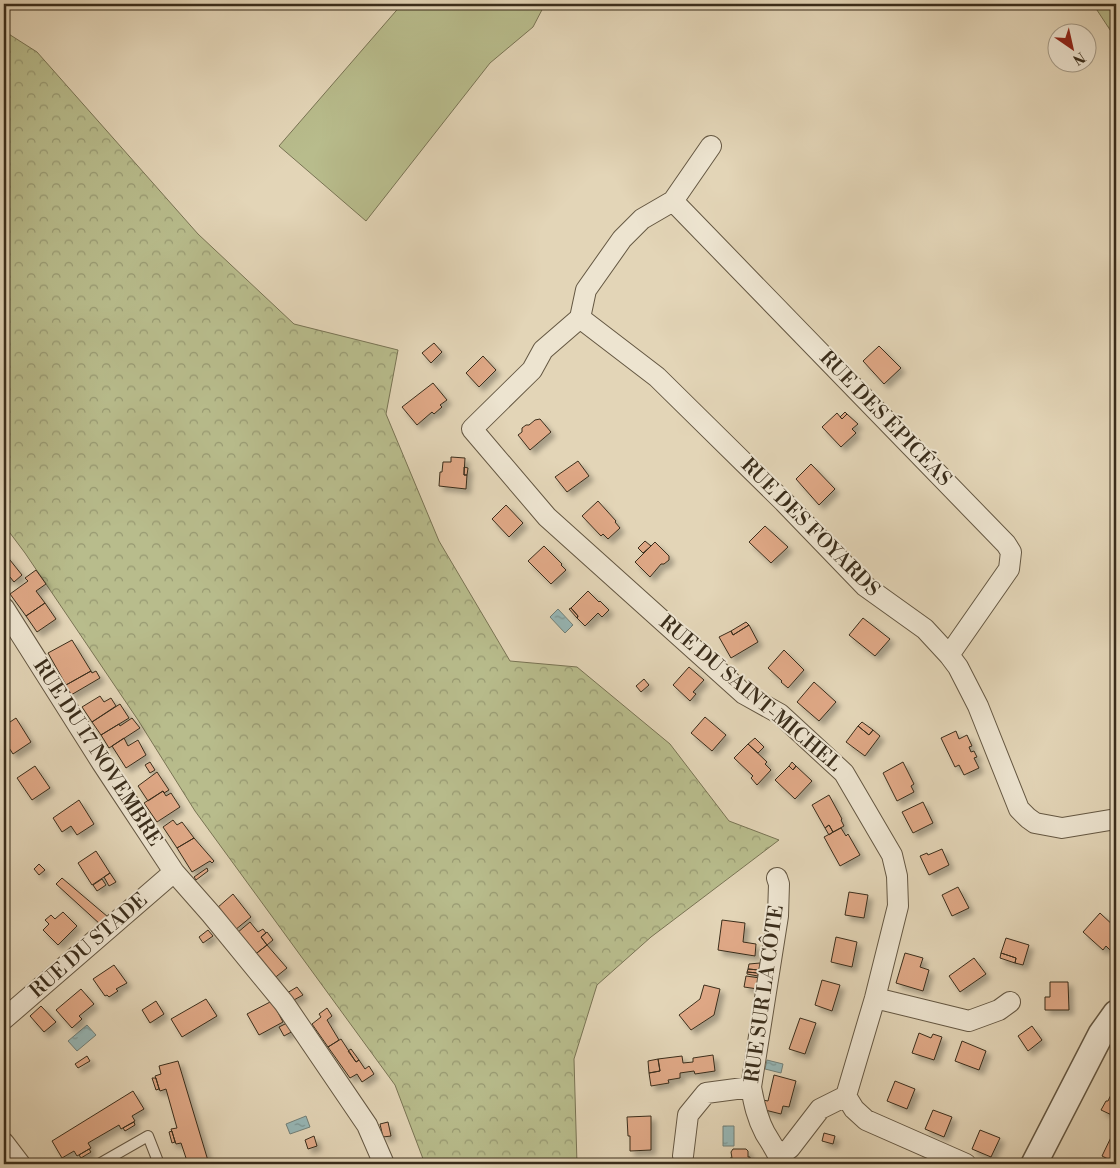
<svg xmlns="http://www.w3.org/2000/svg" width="1120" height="1168" font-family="'Libre Bodoni',serif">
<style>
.green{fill:#b8bc8c;stroke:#797454}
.forest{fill:url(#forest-crowns);stroke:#797454}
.water{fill:url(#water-ripples);stroke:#728078}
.building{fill:#dfa886;stroke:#3a2d1b;filter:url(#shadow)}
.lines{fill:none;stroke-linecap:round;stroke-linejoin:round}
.service-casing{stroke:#645742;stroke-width:12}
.minor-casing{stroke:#645742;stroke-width:22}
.tertiary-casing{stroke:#645742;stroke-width:28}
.service{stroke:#ede4d0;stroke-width:10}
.minor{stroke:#ede4d0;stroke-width:20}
.tertiary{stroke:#ede4d0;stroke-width:25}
.labels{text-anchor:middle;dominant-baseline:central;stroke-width:4;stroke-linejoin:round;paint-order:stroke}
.street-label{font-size:20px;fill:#3a2d1b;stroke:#ede4d0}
</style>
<defs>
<pattern id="forest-crowns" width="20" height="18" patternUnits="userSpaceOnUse" patternTransform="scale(1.25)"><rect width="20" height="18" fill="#b8bc8c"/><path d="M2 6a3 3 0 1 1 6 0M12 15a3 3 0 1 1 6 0" fill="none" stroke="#979972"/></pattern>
<pattern id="water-ripples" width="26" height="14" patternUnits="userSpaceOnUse" patternTransform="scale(1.25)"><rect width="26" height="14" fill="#97b7b6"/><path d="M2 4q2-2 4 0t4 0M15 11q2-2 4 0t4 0" fill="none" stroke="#7c9593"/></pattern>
<filter id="shadow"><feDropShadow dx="4.5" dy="4.5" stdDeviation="2.5" flood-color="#0004"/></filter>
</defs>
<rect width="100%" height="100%" fill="#e3d5b7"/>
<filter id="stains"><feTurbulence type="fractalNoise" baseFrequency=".004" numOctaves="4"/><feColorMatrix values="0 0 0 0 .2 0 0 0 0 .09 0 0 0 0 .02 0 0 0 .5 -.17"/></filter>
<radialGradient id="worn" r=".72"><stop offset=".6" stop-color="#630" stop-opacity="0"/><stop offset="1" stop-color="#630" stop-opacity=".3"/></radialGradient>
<path class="green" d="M402,4h143l-12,23 -43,36 -124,158 -87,-75z"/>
<path class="forest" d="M1093,4h23v35z
M4,31l33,21 161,182 96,90 104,26 -12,64 53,127 71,120 67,6 93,77 59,77 50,19 -128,97 -54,48 -23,74 3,105h-152l-30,-79 -200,-274 -57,-91 -113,-167 -21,-28z"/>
<path class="water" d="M558,609l15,16 -8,8 -15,-16z
M87,1025l9,10 -19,16 -9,-10z
M767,1060l16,4 -2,9 -16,-4z
M306,1116l4,11 -20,7 -4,-10z
M723,1126h11v20h-11z"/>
<path class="building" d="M434,343l8,9 -11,11 -9,-10z
M879,346l22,22 -17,16 -21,-23z
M483,356l13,14 -17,17 -13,-14z
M433,383l14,17 -7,5 2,2 -8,7 -2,-2 -15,13 -15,-18z
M845,412l2,2 -5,5 -2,-2z
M837,413l5,6 5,-5 11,10 -6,5 4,4 -15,14 -19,-20z
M540,419l11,13 -21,18 -12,-15 4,-3v-4l4,-3h3l6,-5z
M451,457l14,1 -1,17h3l-1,14 -27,-3 1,-14h2l1,-10h8z
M578,461l11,15 -22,16 -12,-15z
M811,464l24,25 -16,16 -23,-26z
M464,467l4,1 -1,7h-3z
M598,501l18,20 -1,1 5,6 -12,11 -5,-5 -2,2 -19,-20z
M506,505l17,18 -14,14 -17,-18z
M765,526l23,21 -17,16 -22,-21z
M645,541l6,5 -8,7 -5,-5z
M655,542l14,14v4l-5,4h-3l-11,13 -15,-15z
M544,546l18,18 -1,1 5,5 -15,14 -23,-23z
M6,555l16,20 -8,7 -4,-5 -6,4v-24z
M36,570l10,14 -10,7 9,12 -19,13 -16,-22 18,-13 -3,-3z
M588,591l11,11 1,-1 9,9 -7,7 -4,-4 -13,13 -8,-8 1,-2 -7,-8z
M45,603l11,16 -19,13 -11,-16z
M571,608l7,8 -1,2 -8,-9z
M863,618l27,21 -15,17 -26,-21z
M746,622l3,3 -16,10 -2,-4z
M749,625l9,17 -27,16 -12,-21 12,-6 2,4z
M72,640l19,31 -25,14 -18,-32z
M784,650l20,20 -16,18 -7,-6 1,-1 -14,-13z
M689,667l15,13 -11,12 3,2 -6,7 -17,-16z
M91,671l1,2 4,-2 4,7 -29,17 -5,-10z
M644,679l5,6 -8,7 -5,-6z
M814,682l22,20 -17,19 -22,-19z
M100,696l4,6 7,-4 5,8 -24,16 -10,-15z
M120,704l9,14 -28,17 -9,-13z
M705,717l21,18 -14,16 -21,-18z
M16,718l15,24 -18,12 -9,-14v-14z
M132,718l8,10 -31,20 -8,-13 18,-11 1,2z
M862,722l11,8 -4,5 -11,-9z
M858,726l11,9 4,-5 7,6 -15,20 -19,-14z
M956,731l3,8 8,-4 5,11 -3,1 2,5 3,-1 3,6 -3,1 5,10 -15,7 -5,-10 -4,2 -14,-29z
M124,738l4,8 10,-6 8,15 -20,13 -14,-22z
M755,738l9,9 -6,6 -10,-9z
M748,744l19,18 -2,2 6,6 -14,15 -6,-7 2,-2 -19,-18z
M150,762l5,8 -5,3 -5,-8z
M792,762l4,4 -3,4 -4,-4z
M903,762l11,22 -3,2 3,6 -17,9 -14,-28z
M35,766l15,22 -18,12 -15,-22z
M789,766l4,4 3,-4 16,15 -17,18 -20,-19z
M157,772l12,18 -5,3 -1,-2 -15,10 -10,-15z
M163,791l3,5 5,-3 9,14 -23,15 -13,-19z
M829,795l13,24 -1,1 3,6 -11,6 -4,-7 -4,3 -13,-23z
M79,800l15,24 -17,11 -6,-9 -9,6 -9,-14z
M923,802l10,21 -20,10 -11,-21z
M173,820l4,5 5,-3 12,16 -17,10 -14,-21z
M829,825l4,7 -4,3 -4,-7z
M841,828l5,8 2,-2 12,21 -20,11 -16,-29z
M194,838l20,23 -2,2 -2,-2 -18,11 -15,-24z
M942,849l7,16 -20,10 -9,-19 7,-3 1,2z
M96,851l14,22 -18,12 -14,-22z
M39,864l6,6 -6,5 -5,-6z
M207,868l1,3 -12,9 -2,-3z
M110,873l6,9 -7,4 -5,-9z
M62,878l46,39 -7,8 -45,-41z
M102,879l4,6 -9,6 -4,-6z
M958,887l11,21 -17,8 -10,-21z
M849,892l19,3 -4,23 -19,-3z
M233,894l18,23 -16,13 -18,-22z
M63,912l14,14 -19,19 -15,-15 6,-6 -4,-4 6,-5 4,4z
M1100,913l16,15v21l-3,4 -7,-7 -3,4 -20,-18z
M722,920l23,3 -2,19 13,2 -1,12 -37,-6z
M250,922l8,10 5,-3 3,4 -5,4 6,8 -14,11 -16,-23z
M208,930l5,6 -10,7 -4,-6z
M267,932l6,8 -6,5 -6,-8z
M836,937l21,5 -5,25 -21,-5z
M1006,938l23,7 -6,20 -8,-2 1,-5 -15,-5z
M267,945l20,23 -15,12 -19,-24z
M905,953l18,5 -3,9 9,3 -6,21 -27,-8z
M1001,953l15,5 -1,5 -15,-5z
M974,958l12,16 -26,18 -11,-16z
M760,963l-1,7 -11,-1 1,-5z
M114,965l13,18 -11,6 2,2 -9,6 -2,-2 -2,1 -12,-17z
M748,969l11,1 -1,3 -11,-1z
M747,972l11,1v3l-11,-2z
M746,976l14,2 -2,11 -14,-2z
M822,980l18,5 -8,26 -17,-6z
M1050,982h18l1,28h-24v-13h5z
M704,985l16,4 -6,26 -23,15 -12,-15 21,-16z
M297,987l6,8 -11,6 -5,-8z
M81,989l13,15 -15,12 3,3 -10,9 -16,-18z
M206,999l11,17 -35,21 -11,-18z
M156,1001l8,13 -14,9 -8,-13z
M272,1001l11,21 -24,13 -12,-21z
M41,1006l15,16 -12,10 -14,-16z
M327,1008l5,8 -5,4 12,20 -11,7 -16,-23 9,-7 -2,-3z
M800,1018l16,5 -11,31 -16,-5z
M289,1022l6,8 -11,6 -5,-9z
M1032,1026l10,14 -14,11 -10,-15z
M919,1033l12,5 2,-4 9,3 -8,23 -22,-7z
M341,1039l15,23 3,-2 6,9 4,-3 5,8 -12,8 -5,-8 -7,4 -22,-31z
M962,1041l24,10 -7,19 -24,-9z
M351,1049l8,11 -3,2 -8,-11z
M713,1055l2,16 -20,3 -1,-3 -14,2v5l-12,2 1,3 -18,3 -2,-13 11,-2 -2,-12 24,-3 1,7 10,-1v-4z
M87,1056l3,5 -12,7 -3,-4z
M658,1059l2,12 -11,2 -1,-12z
M178,1061l31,103h-21l-7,-21 -5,1 -5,-15 6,-1 -11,-39 -6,2 -5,-15 6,-2 -2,-8z
M774,1075l22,6 -7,26 -6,-1 -2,8 -20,-5 2,-9 5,1z
M152,1078h4l3,11 -3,1z
M895,1081l20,8 -8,20 -20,-8z
M1116,1084v33l-15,-7 5,-9h2z
M133,1091l11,18 -12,7 3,5 -14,8 -2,-4 -31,18 3,5 -14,8 -3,-5 -12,7 -10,-17z
M933,1110l19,7 -8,20 -19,-8z
M651,1116v34l-21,1v-15h-2l-1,-19z
M134,1122l1,3 -10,6 -2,-3z
M388,1122l3,14 -8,1 -3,-13z
M1115,1129l1,1v33l-14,-7z
M980,1130l20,8 -9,19 -19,-8z
M172,1131l3,11 -3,1 -3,-11z
M824,1133l11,3 -2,8 -11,-3z
M314,1136l3,10 -9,3 -3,-9z
M89,1149l2,3 -10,6 -2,-3z
M733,1149h13l2,2v6h2v7h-20v-6h2l-1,-6z"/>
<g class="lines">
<defs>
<path id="service" d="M99,1164l49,-28 11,28"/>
<path id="minor" d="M711,146l-38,55 -31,18 -20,20 -36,51 -6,28 -37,32 -11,20 -60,59 75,88 197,177 36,20 64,59 48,82 5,21 1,30 -23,92 -29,98 -26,13 -30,39 -11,8
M673,201l333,343 5,8 -2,17 -60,86
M580,318l77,59 127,125 81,84 60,43 24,26 9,12 20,39 41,103 9,9 7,5 27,5 54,-9
M4,608l98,155 72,109 37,42 73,89 83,122 17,39
M777,878l2,6 -1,32 -27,171c3,17 6,31 14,46 6,10 13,20 17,31
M875,998l94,23 30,-11 11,-8
M4,1019l170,-147
M846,1096l8,13 12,11 100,44
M4,1143l16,21
M683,1156l5,-41 18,-22 45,-6"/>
<path id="tertiary" d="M1034,1164l67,-130 15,-21"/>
</defs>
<use href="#service" class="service-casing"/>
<use href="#minor" class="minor-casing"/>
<use href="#tertiary" class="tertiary-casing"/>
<use href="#service" class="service"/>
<use href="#minor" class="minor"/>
<use href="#tertiary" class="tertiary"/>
</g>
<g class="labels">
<g class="street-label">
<text transform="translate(885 419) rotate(46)">RUE DES ÉPICÉAS</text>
<text transform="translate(810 528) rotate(45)">RUE DES FOYARDS</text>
<text transform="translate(750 694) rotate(40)">RUE DU SAINT-MICHEL</text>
<text transform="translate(97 753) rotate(57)">RUE DU 17 NOVEMBRE</text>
<text transform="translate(89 946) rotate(-41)">RUE DU STADE</text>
<text transform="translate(765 994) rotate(-82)">RUE SUR LA CÔTE</text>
</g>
</g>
<rect width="1120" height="1168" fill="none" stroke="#e3d5b7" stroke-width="20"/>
<rect x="5" y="5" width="1110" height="1158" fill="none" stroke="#3a2d1b" stroke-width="2.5"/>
<rect x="10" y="10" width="1100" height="1148" fill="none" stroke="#3a2d1b"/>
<g transform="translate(1072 48) rotate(146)"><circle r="24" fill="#ede4d0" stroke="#a59b88"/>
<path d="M0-4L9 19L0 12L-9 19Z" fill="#8f2418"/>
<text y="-8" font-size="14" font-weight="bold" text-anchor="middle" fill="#3a2d1b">N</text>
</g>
<rect width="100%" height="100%" filter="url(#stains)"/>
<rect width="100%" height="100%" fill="url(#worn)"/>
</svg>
